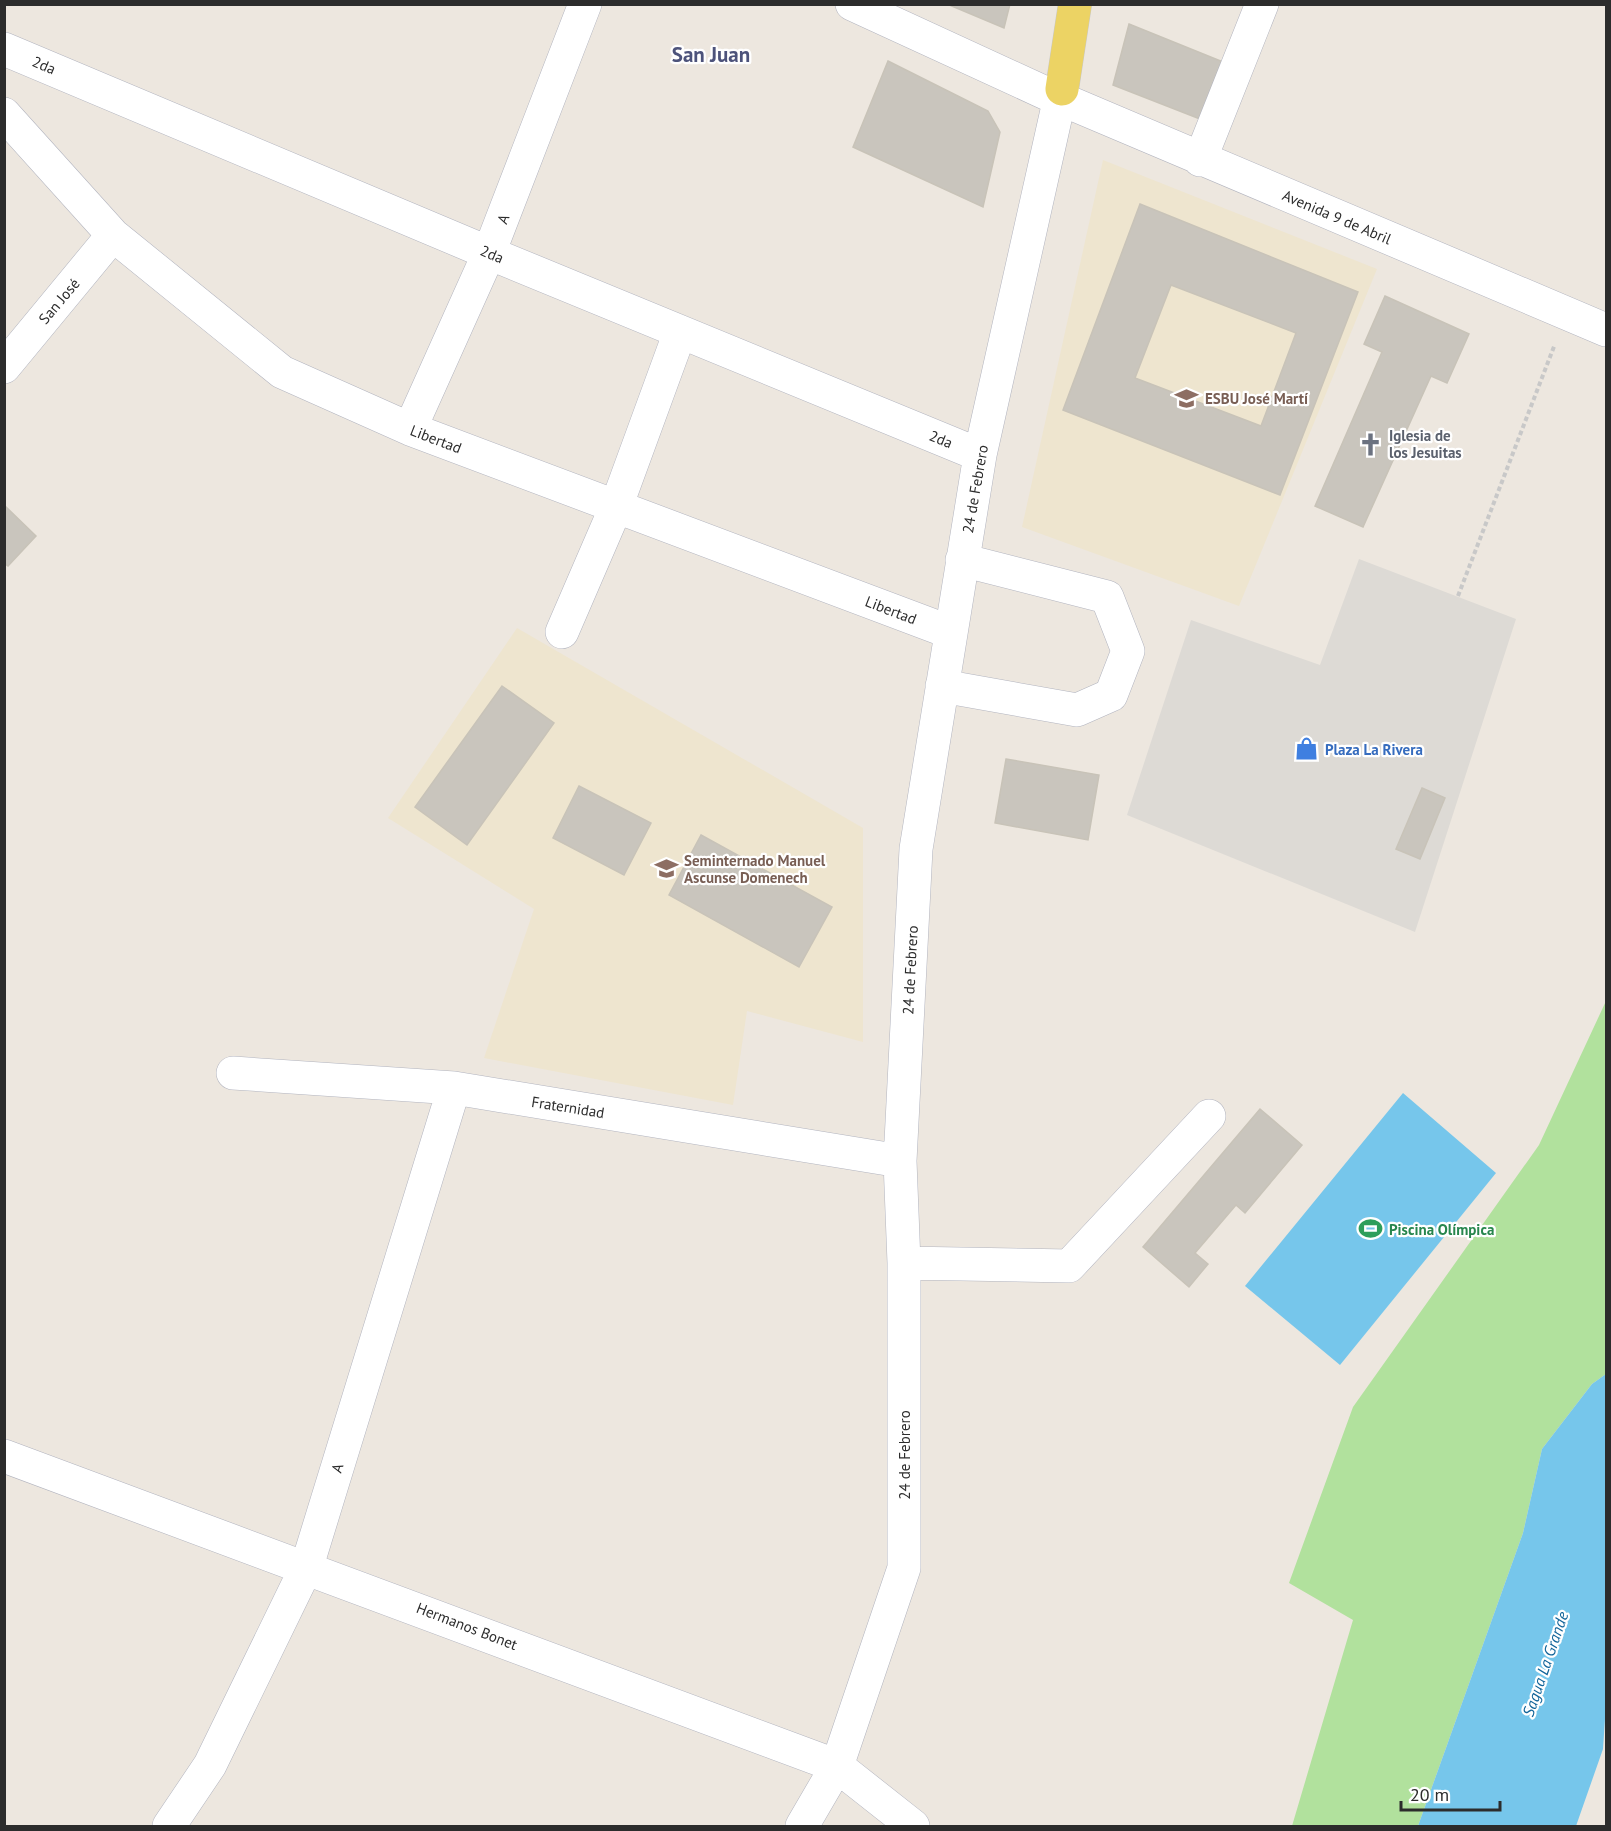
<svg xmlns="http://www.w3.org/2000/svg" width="1611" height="1831" font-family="'PT Sans',sans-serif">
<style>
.education{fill:#eee5cf}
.green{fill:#b1e19d}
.plaza{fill:#dddad5}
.water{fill:#76c6eb}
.building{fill:#c9c5bd;stroke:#c8c3b8;stroke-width:1.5;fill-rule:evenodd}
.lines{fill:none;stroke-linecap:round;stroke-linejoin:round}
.minor-casing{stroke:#b2b4bf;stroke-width:34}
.major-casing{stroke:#c8c8c8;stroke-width:34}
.path{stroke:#c8c8c8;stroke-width:4;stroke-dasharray:4.5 3;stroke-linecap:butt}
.minor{stroke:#fff;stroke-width:33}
.major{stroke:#ecd364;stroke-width:33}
.labels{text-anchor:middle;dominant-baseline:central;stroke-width:4.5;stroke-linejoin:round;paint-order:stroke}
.street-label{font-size:15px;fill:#2c2c2c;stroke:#fff}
.education-label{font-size:15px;font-weight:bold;fill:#785e54;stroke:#fff;text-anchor:start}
.worship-label{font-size:15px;font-weight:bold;fill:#5b616d;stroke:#fff;text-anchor:start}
.shop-label{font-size:15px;font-weight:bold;fill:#366cbe;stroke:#fff;text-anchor:start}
.leisure-label{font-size:15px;font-weight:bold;fill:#27864d;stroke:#fff;text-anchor:start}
.water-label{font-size:16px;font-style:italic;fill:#12659a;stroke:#fff}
.district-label{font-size:21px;font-weight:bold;fill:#4d537b;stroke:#fff}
</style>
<rect width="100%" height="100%" fill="#ede7df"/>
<path class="education" d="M1103,160l274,109 -138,337 -217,-79z
M517,628l346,200v214l-116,-31 -14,94 -249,-47 50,-149 -146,-91z"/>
<path class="green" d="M1606,1001v373l-14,10 -50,65 -19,84 -105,293h-126l61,-206 -64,-37 64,-176 186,-262z"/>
<path class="plaza" d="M1359,559l157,60 -101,313 -288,-117 64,-195 129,45z"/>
<path class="water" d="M1403,1093l93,80 -156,192 -95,-79z
M1606,1374v330l-3,45 -27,77h-158l105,-293 19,-84 50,-65z"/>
<path class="building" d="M947,4h63l-6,24z
M1129,24l94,38 -23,57 -87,-34z
M888,61l100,50 12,21 -17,75 -130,-60z
M1140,204l218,88 -78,203 -217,-85zM1171,285l125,48 -35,93 -126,-48z
M1385,296l84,38 -22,49 -16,-7 -68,151 -48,-21 67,-154 -18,-8z
M4,505l32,31 -28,30 -4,-3z
M502,686l52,37 -87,122 -52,-38z
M1006,759l93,16 -11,65 -93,-17z
M579,786l72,37 -27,52 -71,-37z
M1422,788l23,10 -25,61 -24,-10z
M701,835l131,72 -33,60 -130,-72z
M1260,1109l42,36 -57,68 -9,-8 -41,48 13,11 -19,23 -46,-40z"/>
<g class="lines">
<defs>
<path id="minor" d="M852,4l200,92
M4,49l485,204 491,202
M1068,102l538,228
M4,114l109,121 169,137 128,57 540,203
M1200,160l62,-156
M4,367l109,-132
M410,429l79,-176 96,-249
M562,632l54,-125 64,-175
M942,686l135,24 34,-15 17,-44 -21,-54 -145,-37
M233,1073l221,15 446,73
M904,1263l165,3 140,-150
M4,1456l833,310 76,60
M169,1826l41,-61 97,-199 147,-478
M802,1826l35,-60 67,-198v-305l-4,-102 16,-312 64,-394 78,-349"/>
<path id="major" d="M1062,89l13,-85"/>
</defs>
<use href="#minor" class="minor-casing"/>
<use href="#major" class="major-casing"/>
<path class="path" d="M1458,596l97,-252"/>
<use href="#minor" class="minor"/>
<use href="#major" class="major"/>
</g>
<defs>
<symbol id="school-bare" viewBox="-9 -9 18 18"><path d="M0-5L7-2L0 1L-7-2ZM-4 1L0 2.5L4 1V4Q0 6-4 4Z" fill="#8d6e63" stroke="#fff" stroke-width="2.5" paint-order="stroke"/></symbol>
<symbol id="church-bare" viewBox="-9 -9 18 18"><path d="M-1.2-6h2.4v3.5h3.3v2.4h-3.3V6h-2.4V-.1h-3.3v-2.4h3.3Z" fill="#6b7280" stroke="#fff" stroke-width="2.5" paint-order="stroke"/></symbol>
<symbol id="shop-bare" viewBox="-9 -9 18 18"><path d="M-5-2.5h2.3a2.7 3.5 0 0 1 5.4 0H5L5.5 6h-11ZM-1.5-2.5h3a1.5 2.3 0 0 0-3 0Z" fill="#3f7fe0" stroke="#fff" stroke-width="2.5" paint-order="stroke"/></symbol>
<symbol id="stadium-bare" viewBox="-9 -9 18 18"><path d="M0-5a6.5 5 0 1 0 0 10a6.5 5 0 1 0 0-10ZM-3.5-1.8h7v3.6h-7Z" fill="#2e9e5b" stroke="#fff" stroke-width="2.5" paint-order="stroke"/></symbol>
</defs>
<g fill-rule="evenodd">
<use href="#school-bare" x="1170" y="382" width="33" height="33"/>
<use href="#church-bare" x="1354" y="428" width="33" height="33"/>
<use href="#shop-bare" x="1290" y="732" width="33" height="33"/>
<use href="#school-bare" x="650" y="852" width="33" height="33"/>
<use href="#stadium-bare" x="1354" y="1212" width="33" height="33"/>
</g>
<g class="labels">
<g class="street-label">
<text transform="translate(44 65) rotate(23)">2da</text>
<text transform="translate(1337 217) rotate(23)">Avenida 9 de Abril</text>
<text transform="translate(503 219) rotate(-69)">A</text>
<text transform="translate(492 254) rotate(23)">2da</text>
<text transform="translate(59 301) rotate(-50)">San José</text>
<text transform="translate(436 439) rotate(21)">Libertad</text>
<text transform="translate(941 439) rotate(22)">2da</text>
<text transform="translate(975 489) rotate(-80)">24 de Febrero</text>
<text transform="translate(891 610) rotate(21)">Libertad</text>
<text transform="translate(910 970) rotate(-87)">24 de Febrero</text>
<text transform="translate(568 1107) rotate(9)">Fraternidad</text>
<text transform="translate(904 1455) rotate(-90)">24 de Febrero</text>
<text transform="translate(337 1468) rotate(-73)">A</text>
<text transform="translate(467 1626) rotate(21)">Hermanos Bonet</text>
</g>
<g class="education-label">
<text x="1205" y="398">ESBU José Martí</text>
<text x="684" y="860">Seminternado Manuel<tspan x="684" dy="17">Ascunse Domenech</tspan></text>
</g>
<g class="worship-label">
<text x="1389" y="435">Iglesia de<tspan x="1389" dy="17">los Jesuitas</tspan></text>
</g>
<g class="shop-label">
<text x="1325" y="749">Plaza La Rivera</text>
</g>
<g class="leisure-label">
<text x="1389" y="1229">Piscina Olímpica</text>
</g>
<g class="water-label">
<text transform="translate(1545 1664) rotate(-71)">Sagua La Grande</text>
</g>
<g class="district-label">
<text x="711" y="54">San Juan</text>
</g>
</g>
<rect width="1611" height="1831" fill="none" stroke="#2c2c2c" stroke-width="12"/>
<path d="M1401 1801v9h99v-9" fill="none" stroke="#2c2c2c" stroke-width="3"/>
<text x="1410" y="1801" font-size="18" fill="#2c2c2c" stroke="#ffffff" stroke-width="4.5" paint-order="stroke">20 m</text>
</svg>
